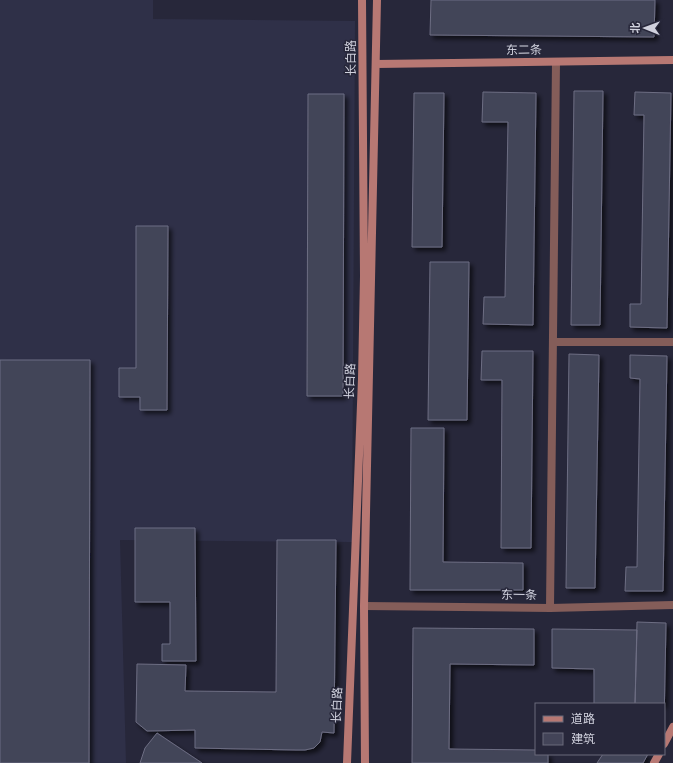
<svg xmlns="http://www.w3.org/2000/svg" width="673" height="763" font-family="'Zilla Slab','Noto Sans SC',serif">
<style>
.built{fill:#2f3048}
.building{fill:#434458;stroke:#6d6e83;filter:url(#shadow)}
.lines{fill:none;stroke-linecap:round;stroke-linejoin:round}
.lane{stroke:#845d59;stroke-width:8}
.street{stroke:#845d59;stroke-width:8}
.secondary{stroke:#b77873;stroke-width:8}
.labels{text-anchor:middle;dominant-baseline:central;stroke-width:3;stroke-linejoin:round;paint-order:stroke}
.street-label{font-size:12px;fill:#d0d1dd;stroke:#27273a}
</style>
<defs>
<filter id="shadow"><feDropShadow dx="3.5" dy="3.5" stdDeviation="2" flood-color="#0009"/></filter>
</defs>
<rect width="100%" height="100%" fill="#27273a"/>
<path class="built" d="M0,0h153v19l202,2 -3,521 -232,-2 6,223h-126z"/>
<path class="building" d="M431,0h224l-1,37 -224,-2z
M574,91h29l-3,234h-29z
M483,92l53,1 -3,232 -50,-1 1,-27h21l3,-175h-26z
M635,92l36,1 -4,235 -37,-1v-23h11l3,-189h-10z
M414,93h30l-2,154h-30z
M308,94h36l-1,302h-36z
M136,226h32l-1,184h-27v-13h-21v-29h17z
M430,262h39l-2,158h-39z
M482,351h51l-2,197h-30l1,-168h-21z
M569,354l30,1 -4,233h-29z
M630,355l37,1 -4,235h-38l1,-24h11l3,-188 -10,-1z
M0,360h90l-1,403h-89z
M411,428h33l-1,134 80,1v27h-113z
M135,528h60l1,133h-34v-17h8v-42h-35z
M277,540h59l-2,193 -12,-1 -2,10 -6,6 -9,2h-9l-101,-2v-18l-48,1 -11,-9 1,-58 49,1 -1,26 91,1z
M637,622l29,1 -2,102v-21h-29z
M413,628l121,1v36l-84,-1 -1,85 87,1v4h12v9h-136z
M552,629l85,1 -2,74h-41v-35l-42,-1z
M157,733l45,30h-62l5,-15z
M603,754h45l-5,9h-46z"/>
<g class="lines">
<path class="lane" d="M553,342h120
M550,608l6,-546"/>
<path class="street" d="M364,606l186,2 123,-3"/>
<path class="secondary" d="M376,64l297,-4
M664,744l9,-17
M347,763l15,-384 2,-103 -2,-276
M365,763l-1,-157 13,-606
M654,763l5,-9"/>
</g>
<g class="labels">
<g class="street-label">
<text transform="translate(524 50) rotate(-1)">东二条</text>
<text transform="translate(351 58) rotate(-90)">长白路</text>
<text transform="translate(350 381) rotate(-88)">长白路</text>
<text transform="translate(519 595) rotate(1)">东一条</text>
<text transform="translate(337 705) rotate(-88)">长白路</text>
</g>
</g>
<rect x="535" y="703" width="130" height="52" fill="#27273a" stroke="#6b6b7b"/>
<rect x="543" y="716" width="20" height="6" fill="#b77873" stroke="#6b6b7b"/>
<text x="571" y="723" font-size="12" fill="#d0d1dd">道路</text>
<rect x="543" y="733" width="20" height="12" fill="#434458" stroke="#6b6b7b"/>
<text x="571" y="743" font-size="12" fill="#d0d1dd">建筑</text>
<g transform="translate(645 28) rotate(271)" stroke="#27273a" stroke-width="3" paint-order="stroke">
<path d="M0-3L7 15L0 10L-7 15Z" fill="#d0d1dd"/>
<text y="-6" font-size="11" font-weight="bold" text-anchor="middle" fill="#d0d1dd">北</text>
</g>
</svg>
